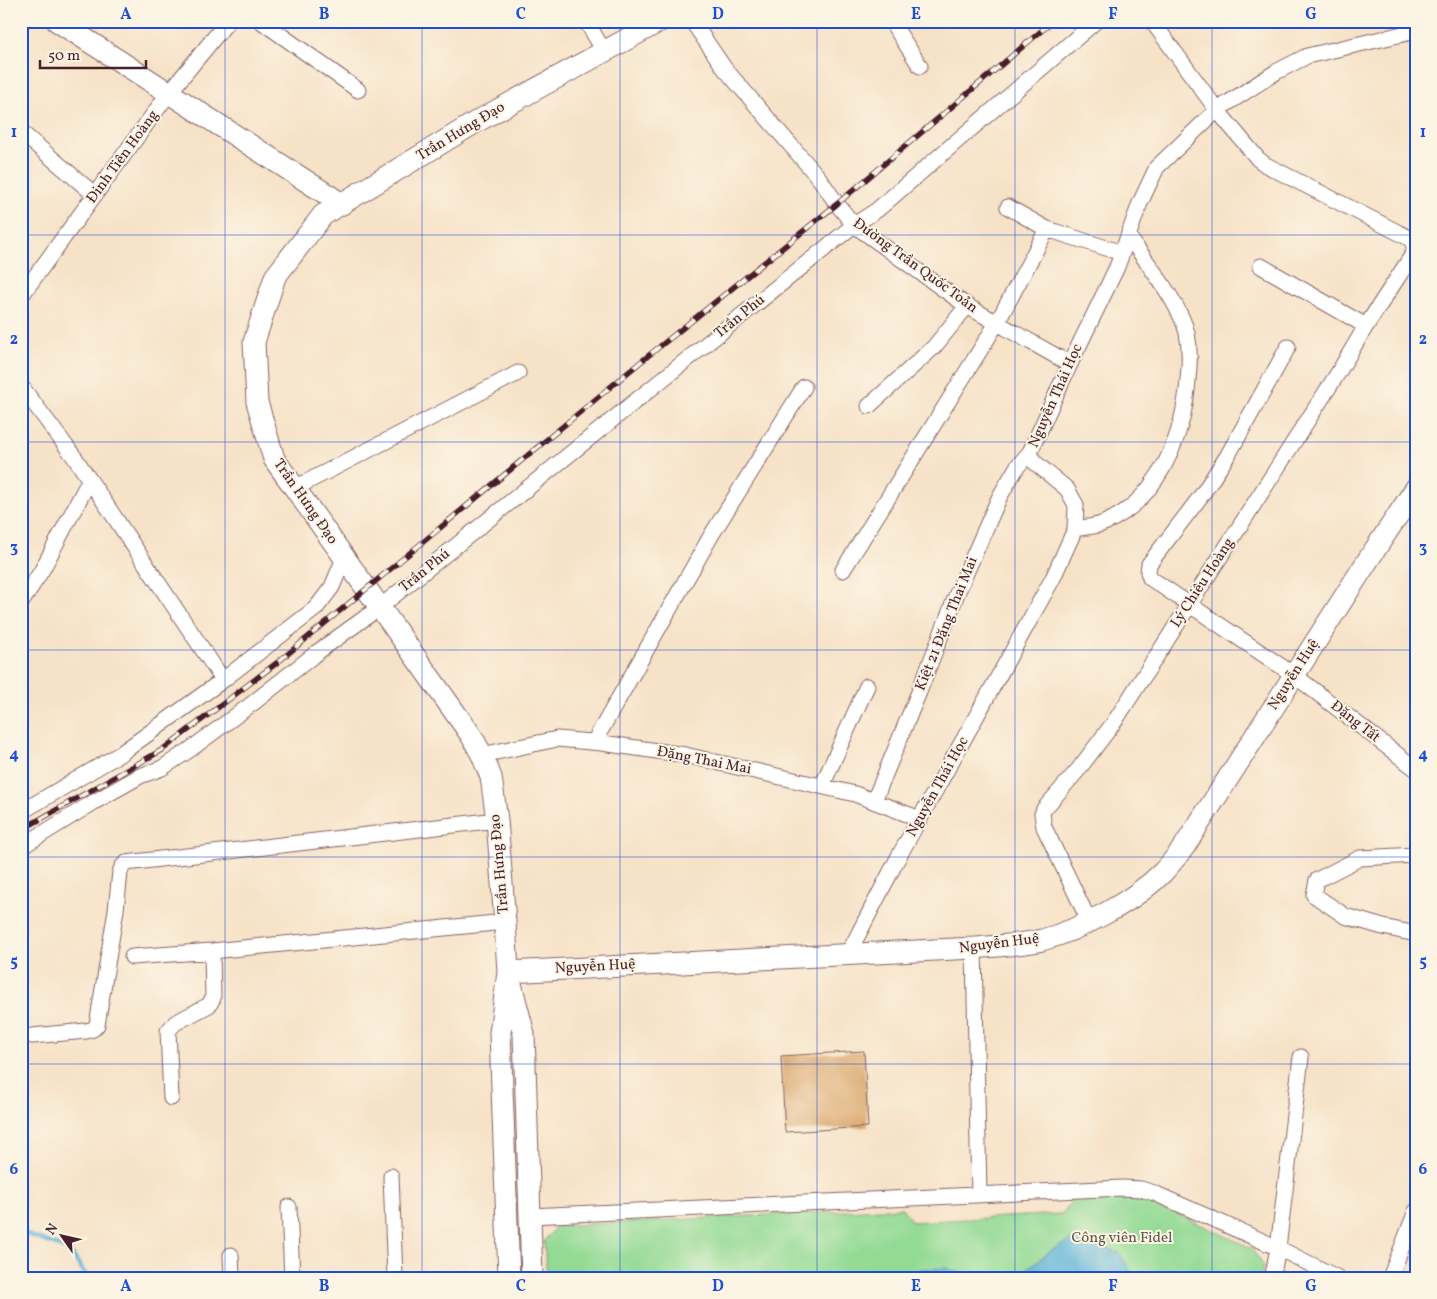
<svg xmlns="http://www.w3.org/2000/svg" width="1437" height="1299" font-family="Vollkorn,serif">
<style>
.green{fill:#93da94;stroke:#6e7c60}
.water{fill:#5bb3d8;stroke:#526982}
.lines{fill:none;stroke-linecap:round;stroke-linejoin:round}
.stream{stroke:#5bb3d8;stroke-width:4.5}
.building{fill:#d69b5b}
.street-casing{stroke:#866362;stroke-width:17}
.secondary-casing{stroke:#866362;stroke-width:23}
.street{stroke:#fff;stroke-width:15}
.secondary{stroke:#fff;stroke-width:21}
.rail-casing{stroke:#4a1f2b;stroke-width:5.5}
.rail{stroke:#fcf5e5;stroke-width:4;stroke-dasharray:11;stroke-linecap:butt}
.grid{fill:none;stroke:#1d4ed8;stroke-width:1;stroke-opacity:0.55}
.labels{text-anchor:middle;dominant-baseline:central;stroke-width:4;stroke-linejoin:round;paint-order:stroke}
.street-label{font-size:15px;fill:#4a1f2b;stroke:#fcf5e5}
.park-label{font-size:15px;fill:#60574a;stroke:#fcf5e5}
.neatline{fill:none;stroke:#1d4ed8;stroke-width:2}
.grid-label{font-size:16px;text-anchor:middle;font-weight:bold;fill:#1d4ed8}
</style>
<rect width="100%" height="100%" fill="#fcf5e5"/>
<filter id="ink" filterUnits="userSpaceOnUse"><feTurbulence type="fractalNoise" baseFrequency=".02" numOctaves="2"/><feDisplacementMap in="SourceGraphic" scale="10" xChannelSelector="R" yChannelSelector="G"/><feConvolveMatrix kernelMatrix="1 2 1 2 8 2 1 2 1" color-interpolation-filters="sRGB"/></filter>
<filter id="wash" filterUnits="userSpaceOnUse"><feTurbulence type="fractalNoise" baseFrequency=".0096" numOctaves="4" result="noise"/><feDisplacementMap in="SourceGraphic" scale="20" xChannelSelector="R" yChannelSelector="G"/><feGaussianBlur stdDeviation="1.12" result="paint"/><feColorMatrix in="noise" values="0 0 0 0 0 0 0 0 0 0 0 0 0 0 0 0 0 1.4 0 .05"/><feComposite in="paint" operator="in"/></filter>
<g filter="url(#wash)">
<rect width="100%" height="100%" fill="#f6e2c7"/>
<path class="green" d="M1125,1197l31,7 95,44 12,17 -3,13h-713l-3,-37 13,-15 345,-18 10,14 150,-8 12,-16z"/>
<path class="water" d="M1071,1240l26,2 23,12 15,24h-123l12,-7 29,-22z
M947,1268l25,10h-71l21,-9z"/>
<g class="lines">
<path class="stream" d="M21,1235l5,-1 43,16 19,28"/>
</g>
<g id="blocks">
<path class="building" d="M864,1051l4,76 -83,5 -4,-76z"/>
</g>
</g>
<g filter="url(#ink)">
<use href="#blocks" fill-opacity="0" stroke="#866362" stroke-width="1"/>
<g class="lines">
<defs>
<path id="street" d="M261,21l97,69
M586,21l18,30
M692,21l33,48 94,109 18,26 17,21 113,81 103,58
M891,21l29,45
M21,132l74,63
M1008,207l39,22
M1261,266l105,60
M21,296l148,-203 59,-72
M1288,347l-60,108 -27,41 -52,68 -1,8 2,6 144,97 122,94
M21,386l54,72 148,222
M869,406l65,-59 33,-41
M295,488l223,-115
M1075,529c9,-2 20,-2 29,-6 52,-21 77,-82 83,-133 2,-19 4,-38 0,-57 -7,-29 -41,-72 -59,-97
M843,570l154,-247 50,-94 75,24
M21,603l21,-33 47,-89
M594,742l118,-208 92,-147
M482,755l75,-16 45,4 83,12 170,39 65,25
M822,786l45,-100
M874,801l45,-109 39,-101 42,-95 17,-29 13,-15
M21,812l99,-58 103,-74 93,-72 16,-21 12,-29
M21,847l73,-45 46,-26 22,-8 26,-17 65,-48 66,-52 61,-44 474,-382 23,-15 219,-189
M1416,855l-56,3 -43,22 -3,15 31,21 38,11 33,7
M1089,921l-45,-94 -2,-13 2,-5 34,-39 37,-49 223,-348 28,-47 47,-72c2,-7 1,-11 -4,-16l-143,-73 -8,-6 -41,-49 -65,-89
M974,948l5,247
M848,954l51,-98 154,-278 22,-49 1,-24 -9,-16 -34,-28 -3,-9 40,-88 47,-97 23,-64 17,-36 60,-57 59,-38 31,-16 109,-25
M132,957l80,-6 293,-29
M32,1036l54,-5 7,-2 4,-4 19,-115 4,-38 2,-5 4,-4 371,-43
M171,1098l-3,-67 7,-8 34,-18 4,-7 -1,-47
M391,1176l4,102
M289,1207l3,71
M530,1216l593,-28 18,1 13,4 124,55 60,30
M231,1255l1,23
M1272,1278l6,-30 23,-191
M1390,1278l26,-67"/>
<path id="secondary" d="M57,21l285,183
M508,972l466,-24c23,-2 46,-3 68,-8 38,-10 92,-39 120,-67 8,-8 15,-17 22,-26l186,-290 46,-69
M511,984l13,50 8,244
M509,1278l-9,-245 8,-61 -3,-50 -8,-102 -6,-43 -9,-22 -11,-20 -197,-276 -17,-57 -3,-60 21,-65 48,-62 153,-93 184,-101"/>
</defs>
<use href="#street" class="street-casing"/>
<use href="#secondary" class="secondary-casing"/>
<use href="#street" class="street"/>
<use href="#secondary" class="secondary"/>
<defs>
<path id="rail" d="M21,830l141,-80 116,-88 365,-302 194,-156 216,-183"/>
</defs>
<use href="#rail" class="rail-casing"/>
<use href="#rail" class="rail"/>
</g>
</g>
<path class="grid" d="M225,21v1257M422,21v1257M620,21v1257M817,21v1257M1015,21v1257M1212,21v1257M21,235h1395M21,442h1395M21,650h1395M21,857h1395M21,1064h1395"/>
<g class="labels">
<g class="street-label">
<text transform="translate(461 132) rotate(-31)">Trần Hưng Đạo</text>
<text transform="translate(123 157) rotate(-54)">Đinh Tiên Hoàng</text>
<text transform="translate(915 266) rotate(36)">Đường Trần Quốc Toản</text>
<text transform="translate(740 317) rotate(-39)">Trần Phú</text>
<text transform="translate(1056 396) rotate(-66)">Nguyễn Thái Học</text>
<text transform="translate(305 502) rotate(55)">Trần Hưng Đạo</text>
<text transform="translate(425 571) rotate(-39)">Trần Phú</text>
<text transform="translate(1203 583) rotate(-57)">Lý Chiêu Hoàng</text>
<text transform="translate(947 624) rotate(-68)">Kiệt 21 Đặng Thai Mai</text>
<text transform="translate(1294 675) rotate(-57)">Nguyễn Huệ</text>
<text transform="translate(1355 722) rotate(38)">Đặng Tất</text>
<text transform="translate(704 761) rotate(11)">Đặng Thai Mai</text>
<text transform="translate(938 787) rotate(-61)">Nguyễn Thái Học</text>
<text transform="translate(500 864) rotate(-95)">Trần Hưng Đạo</text>
<text transform="translate(999 944) rotate(-7)">Nguyễn Huệ</text>
<text transform="translate(595 967) rotate(-3)">Nguyễn Huệ</text>
</g>
<g class="park-label">
<text x="1122" y="1238">Công viên Fidel</text>
</g>
</g>
<rect width="1437" height="1299" fill="none" stroke="#fcf5e5" stroke-width="55"/>
<g transform="translate(62 1236) rotate(304)" stroke="#fcf5e5" stroke-width="4" paint-order="stroke">
<path d="M0-4L9 19L0 12L-9 19Z" fill="#4a1f2b"/>
<text y="-8" font-size="14" font-weight="bold" text-anchor="middle" fill="#4a1f2b">N</text>
</g>
<path d="M40 60v8h106v-8" fill="none" stroke="#4a1f2b" stroke-width="2.5"/>
<text x="48" y="60" font-size="15" fill="#4a1f2b" stroke="#fcf5e5" stroke-width="4" paint-order="stroke">50 m</text>
<rect x="28" y="28" width="1382" height="1244" class="neatline"/>
<g class="grid-label">
<text x="126" y="19">A</text>
<text x="324" y="19">B</text>
<text x="521" y="19">C</text>
<text x="718" y="19">D</text>
<text x="916" y="19">E</text>
<text x="1113" y="19">F</text>
<text x="1311" y="19">G</text>
<text x="14" y="137">1</text>
<text x="1423" y="137">1</text>
<text x="14" y="344">2</text>
<text x="1423" y="344">2</text>
<text x="14" y="552">3</text>
<text x="1423" y="552">3</text>
<text x="14" y="759">4</text>
<text x="1423" y="759">4</text>
<text x="14" y="966">5</text>
<text x="1423" y="966">5</text>
<text x="14" y="1174">6</text>
<text x="1423" y="1174">6</text>
<text x="126" y="1291">A</text>
<text x="324" y="1291">B</text>
<text x="521" y="1291">C</text>
<text x="718" y="1291">D</text>
<text x="916" y="1291">E</text>
<text x="1113" y="1291">F</text>
<text x="1311" y="1291">G</text>
</g>
</svg>
